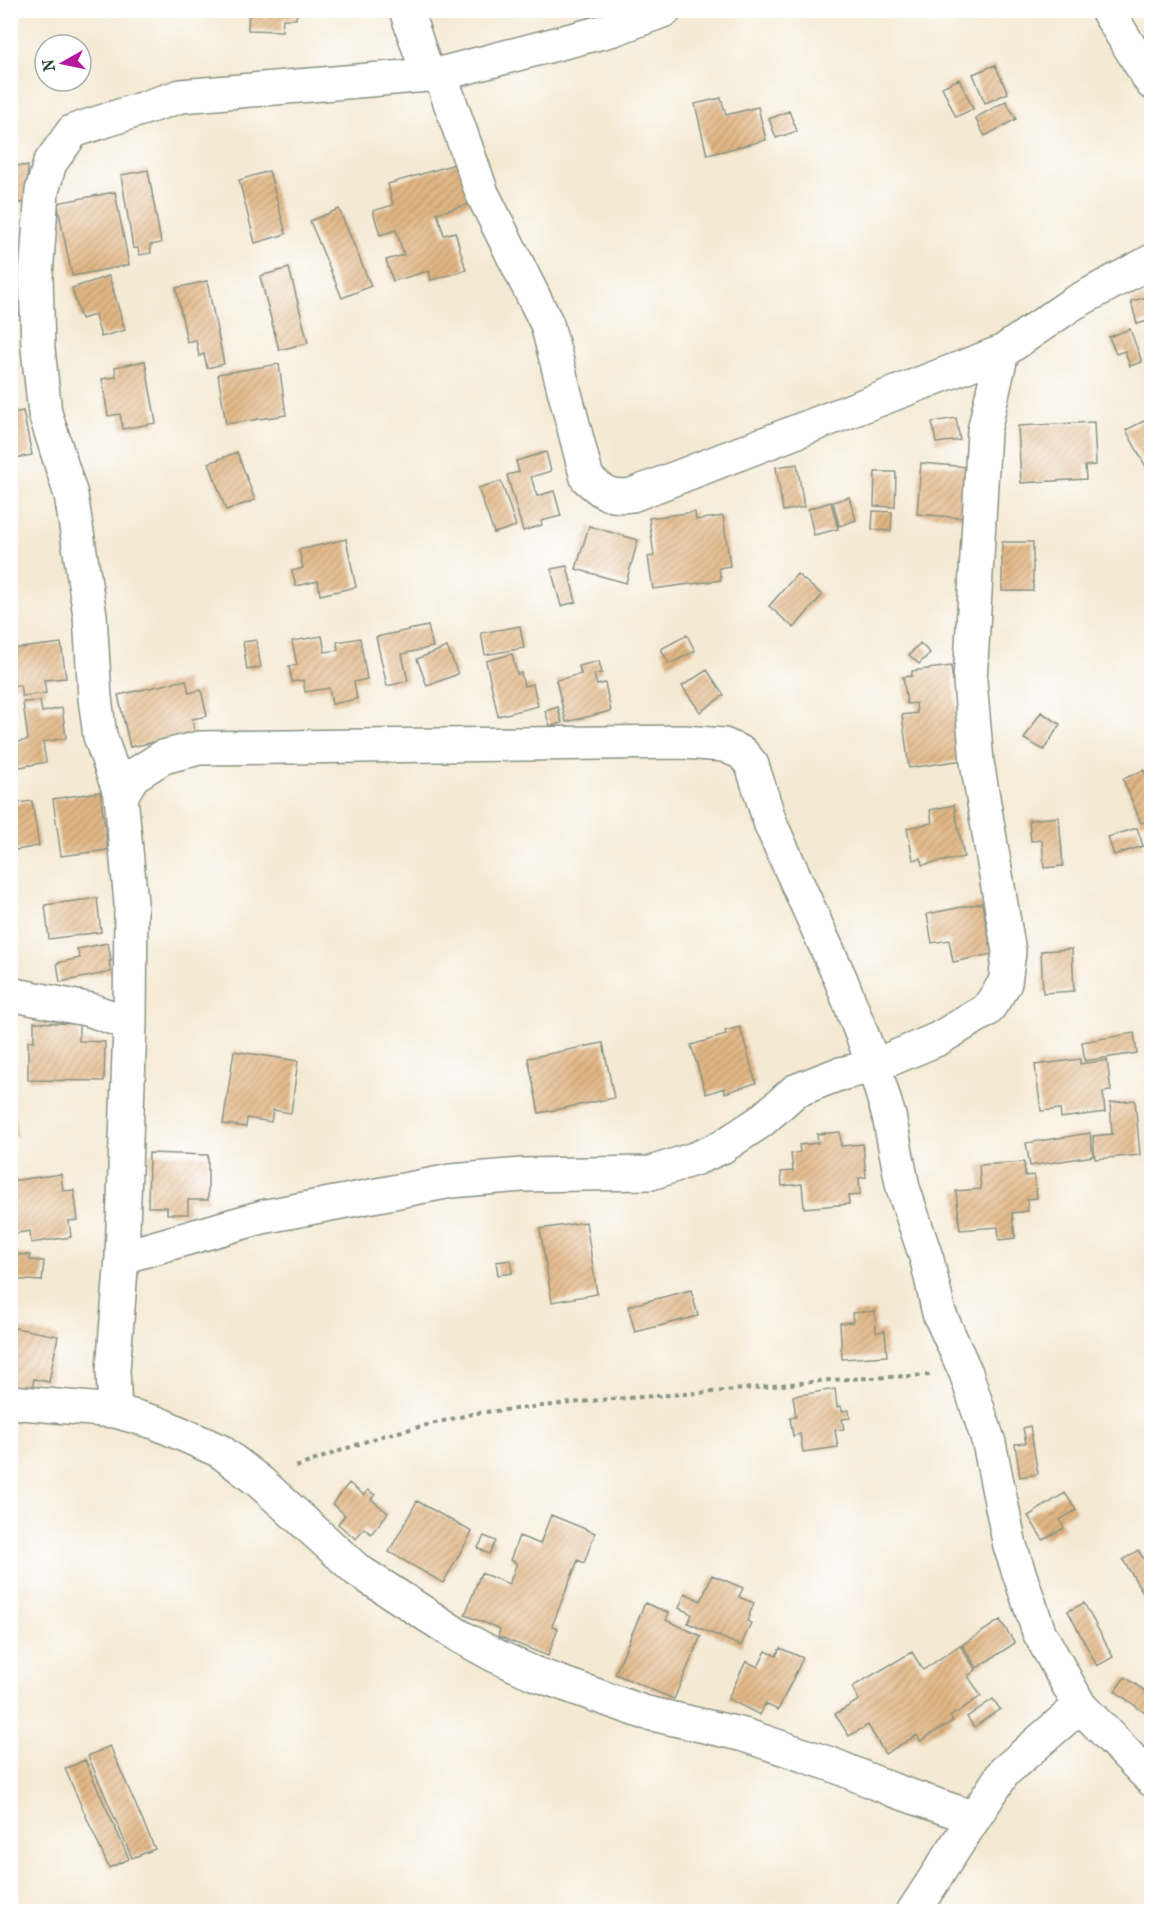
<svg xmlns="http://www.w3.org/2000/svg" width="1162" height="1922" font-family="'IM FELL French Canon',serif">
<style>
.building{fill:url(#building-hatch)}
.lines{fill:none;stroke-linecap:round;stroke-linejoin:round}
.street-casing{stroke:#8a9384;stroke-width:36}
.secondary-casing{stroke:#8a9384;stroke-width:36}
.path{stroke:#8a9384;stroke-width:4;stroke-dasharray:4.5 4.5;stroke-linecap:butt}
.street{stroke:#fff;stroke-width:33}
.secondary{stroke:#fff;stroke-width:33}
</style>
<defs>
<pattern id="building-hatch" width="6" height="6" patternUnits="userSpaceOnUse" patternTransform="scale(1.5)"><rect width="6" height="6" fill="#e3b785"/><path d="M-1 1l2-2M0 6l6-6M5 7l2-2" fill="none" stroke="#b7966e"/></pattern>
</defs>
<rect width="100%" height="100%" fill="#fff"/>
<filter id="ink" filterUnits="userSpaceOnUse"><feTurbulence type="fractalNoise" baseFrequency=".0167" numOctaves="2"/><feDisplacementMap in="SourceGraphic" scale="12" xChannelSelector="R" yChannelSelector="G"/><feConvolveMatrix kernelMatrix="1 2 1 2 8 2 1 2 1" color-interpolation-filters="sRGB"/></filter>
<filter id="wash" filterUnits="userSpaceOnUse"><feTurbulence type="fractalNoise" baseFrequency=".008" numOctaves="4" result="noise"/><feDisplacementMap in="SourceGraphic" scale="24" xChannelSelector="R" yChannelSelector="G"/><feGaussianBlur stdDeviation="1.35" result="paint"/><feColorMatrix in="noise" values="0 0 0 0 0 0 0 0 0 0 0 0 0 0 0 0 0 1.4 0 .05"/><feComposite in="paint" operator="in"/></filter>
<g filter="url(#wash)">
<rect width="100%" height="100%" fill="#f4e9d3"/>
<g id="blocks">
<path class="building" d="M249,10h48l-1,9h-13l-1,12 -34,-1z
M995,65l13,28 -23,10 -12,-29z
M959,79l14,30 -17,8 -14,-30z
M721,98l5,17 32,-8 8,33 -59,15 -12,-51z
M1006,101l10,18 -31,17 -10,-18z
M789,111l8,20 -21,7 -7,-19z
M462,162l11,41 -36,10 7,22 11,-3 11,38 -35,10 -2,-9 -36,10 -7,-21 18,-5 -8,-25 -16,5 -7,-24 20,-6 -5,-21z
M10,165l18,1 -2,37 -16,-1z
M148,170l13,73 -11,2 1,8 -12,2 -1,-7h-5l-12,-73z
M269,171l17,63 -31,9 -16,-63z
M115,192l14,73 -57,11 -15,-73z
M339,209l32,77 -29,12 -32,-77z
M289,268l19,75 -29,7 -19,-74z
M17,276l5,39 -12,1v-39z
M109,276l16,54 -24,7 -6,-22 -14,4 -9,-31z
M207,281l17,83 -17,4 -3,-14 -5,2 -3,-16 -9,2 -11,-54z
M1152,296v24l-15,4 -6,-23z
M1130,329l12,33 -12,4 -5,-15 -9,3 -7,-17z
M145,361l11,62 -33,6 -3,-15 -12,2 -6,-37 14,-2 -1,-10z
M279,364l7,51 -60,9 -8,-50z
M23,411l9,44 -22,4v-45z
M1152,417v61l-26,-48z
M956,418l4,22 -24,3 -4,-21z
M1094,422l2,43 -11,1 1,13 -65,4 -3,-57z
M237,452l18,48 -29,10 -17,-47z
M546,452l5,19 -20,6 6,19 17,-5 7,25 -20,5 1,4 -19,6 -16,-56 12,-3 -3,-11z
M921,463l47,4 -4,51 -47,-4z
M797,464l7,43 -21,4 -7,-44z
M875,472h21l-1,35 -21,-1z
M501,481l15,45 -22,7 -16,-45z
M849,497l7,23 -17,6 -6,-24z
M831,502l7,27 -24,6 -6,-26z
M873,511l19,1 -1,19 -19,-1z
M695,512l1,8 27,-4 7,50 -11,2 2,12 -68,9 -5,-32 6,-1 -5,-38z
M589,526l49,14 -12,43 -50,-14z
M346,539l10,48 -36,8 -2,-14 -22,5 -4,-15 11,-3 -4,-18z
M1002,542h31v49h-31z
M567,566l9,36 -15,4 -10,-37z
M797,574l25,21 -28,33 -25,-22z
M428,626l5,21 -31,7 6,27 -21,5 -11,-49z
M520,626l4,22 -39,7 -4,-22z
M687,635l8,16 -26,13 -8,-15z
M322,636l3,16 13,-2 -1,-8 23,-4 7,41 -13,3 3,17 -25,5 -3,-16 -24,4 -2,-12 -11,2 -3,-16 8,-1 -5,-24z
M256,640l5,27 -14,3 -4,-28z
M61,643l5,35 -22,2 2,13 -24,3 -2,-11 -10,1v-26l3,-1 -1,-10z
M920,643l10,10 -11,11 -10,-9z
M447,647l11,27 -31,12 -10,-27z
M512,654l5,20 4,-1 3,13 9,-2 5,22 -40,10 -12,-55z
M599,661l3,12 -8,1 3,11 8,-2 6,28 -45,11 -10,-42 25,-6 -2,-8z
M951,666l12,94 -54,8 -7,-53 15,-2 -1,-10 -9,1 -4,-27 9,-1v-5z
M707,670l17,25 -24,17 -18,-26z
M186,680l3,13 12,-3 6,26 -15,3 3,15 -65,13 -12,-52z
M40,701l2,11 20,-4 4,30 -23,4 3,20 -31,6 -4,-25 17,-3 -5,-38z
M558,707l4,16 -12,3 -5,-15z
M1041,712l19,12 -16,26 -20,-11z
M1144,770l3,7 5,-1v43l-11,4 -18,-44z
M100,792l8,58 -47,6 -8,-57z
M32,801l7,45 -29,5v-47z
M954,805l10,52 -42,8 -1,-7 -8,2 -6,-32 25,-5 -2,-13z
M1059,817l4,49 -19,2 -2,-28 -11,1 -2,-21z
M1137,828l6,18 -29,9 -6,-18z
M97,898l4,34 -52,7 -4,-34z
M982,903l10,51 -39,8 -4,-22 -17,3 -5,-29z
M108,943l3,18h-2l2,11 -51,10 -3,-19 23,-5 -3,-9z
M1072,949l2,42 -31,2 -2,-42z
M34,1022l45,2v17l26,1 -1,39 -76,-1v-39h6z
M740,1027l16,56 -31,10 -1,-5 -18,6 -15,-49 35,-10 -1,-4z
M1134,1033l3,20 -52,8 -3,-19z
M603,1043l11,55 -75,15 -11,-55z
M234,1051l64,10 -7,52 -18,-3 -2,12 -24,-4 -1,9 -23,-3z
M1080,1059v5l27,-4 4,31 -8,1 2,20 -44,6 -1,-9 -19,2 -6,-46z
M1135,1100l5,55 -45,4 -2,-23 19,-2 -2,-31z
M10,1111h5l2,25 -7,1z
M840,1132l1,14 22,-2 3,33 -7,1 1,17 -12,1 1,8 -45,4 -2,-24 -20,2 -1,-14 12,-1 -2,-17 9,-2 -1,-7 19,-2 -1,-9z
M1090,1133l3,23 -63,10 -4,-23z
M149,1153l59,2v45h-20v14h-21v-7h-19z
M1024,1162l1,14 9,-1 3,23 -10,1 1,12 -16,2 3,25 -16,2 -1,-13 -38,3 -4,-39 25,-2 -2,-24z
M61,1174l2,17 11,-1 4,30 -9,1 2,16 -40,6 -1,-12 -19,3 -1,-53z
M586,1222l11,72 -45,8 -12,-73z
M10,1254l20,1v5l14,1 -2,20 -32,-2z
M511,1260l1,13 -14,2 -2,-13z
M691,1290l7,26 -63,16 -7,-26z
M875,1311l1,21 9,-1 2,25 -45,3 -2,-36 13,-1 -1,-9z
M10,1327l48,9 -9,46 -15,-3 -4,21 -20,-4z
M835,1389l2,18 4,-1 1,5 7,-1 1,8 -8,1 2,10 -9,1 3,17 -35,5 -3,-18 -7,2 -3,-18 6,-1 -3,-21z
M1030,1426l8,48 -18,3 -5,-33 11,-1 -3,-15z
M349,1483l15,12 4,-5 7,5 -4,4 17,14 -17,21 -7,-6 -8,11 -18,-15 7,-9 -12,-11z
M1065,1493l11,17 -16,10 4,8 -21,12 -15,-24z
M417,1501l55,31 -29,51 -54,-31z
M551,1515l44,18 -11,30 -6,-3 -26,66 6,2 -10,28 -50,-20 2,-7 -35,-14 16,-42 28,11 8,-21 -7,-3 9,-24 21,8z
M484,1536l12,5 -7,13 -11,-6z
M1138,1550l14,21v19l-8,4 -21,-34z
M712,1575l31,13 -4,9 15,6 -7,18 4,2 -10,23 -53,-23 4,-9 -13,-6 6,-15 16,8z
M645,1603l24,10 -3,7 35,16 -27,63 -59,-25z
M1084,1603l29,54 -16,9 -29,-55z
M1000,1620l15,23 -38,25 -15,-23z
M960,1645l16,25 -8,6 13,20 -31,21 3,4 -33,20 -3,-6 -32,19 -17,-29 -19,11 -14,-22 24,-14 -7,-13 60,-35 11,18z
M780,1648l23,10 -25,52 -13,-6 -5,11 -32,-16 18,-38 12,6 8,-16 10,5z
M1125,1677l27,19v22l-37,-27z
M993,1699l7,10 -26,18 -7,-10z
M110,1746l45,103 -23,9 -44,-102z
M85,1760l44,99 -20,9 -44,-99z"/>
</g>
</g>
<g filter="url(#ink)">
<use href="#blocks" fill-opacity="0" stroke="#8a9384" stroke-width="1.5"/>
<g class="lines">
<defs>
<path id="street" d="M406,10l22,65
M440,74l42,119 65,131 40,154c16,15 23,20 45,17l370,-143 70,-48 80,-43
M121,796l-21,-60 -5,-38 -5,-83 -19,-120 -26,-82 -7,-64 -2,-73 6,-85 8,-28 23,-32 108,-35 259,-22 174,-45 51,-19
M10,994l81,16 39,14
M122,1257l140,-40 189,-36 71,-6 129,-2 46,-15 25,-11 38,-25 35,-31 41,-16 38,-9 64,-27 49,-29 18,-27 4,-31 -32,-190 -7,-81 14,-250 18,-79
M10,1402l105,9 42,12 63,28 40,31 97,88 104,67 33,18 39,18 110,39 101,23 89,30 60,25 81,28
M115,1411l-2,-41 9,-113 8,-233 1,-121 -10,-107 12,-20 30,-19 36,-9 484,-6 41,3 18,8 10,12 19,60 70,155 33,86 15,50 14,72 24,72 12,53 27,60 23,70 21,103 29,86 41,74 72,74
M913,1912l91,-140 76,-66"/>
<path id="secondary" d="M1107,10l45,73"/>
</defs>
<use href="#street" class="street-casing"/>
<use href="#secondary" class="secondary-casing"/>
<path class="path" d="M296,1467l82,-30 98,-24 124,-13 125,-9 104,-11 101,-5"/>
<use href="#street" class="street"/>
<use href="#secondary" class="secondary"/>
</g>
</g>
<rect width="1162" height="1922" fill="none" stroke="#fff" stroke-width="36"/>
<g transform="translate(63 63) rotate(261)"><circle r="28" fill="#ffffff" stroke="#a5b1ae" stroke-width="1.5"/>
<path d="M0-4.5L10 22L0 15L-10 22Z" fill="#b5179e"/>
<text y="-9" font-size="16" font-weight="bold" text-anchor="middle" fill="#1f3d34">N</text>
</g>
</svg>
